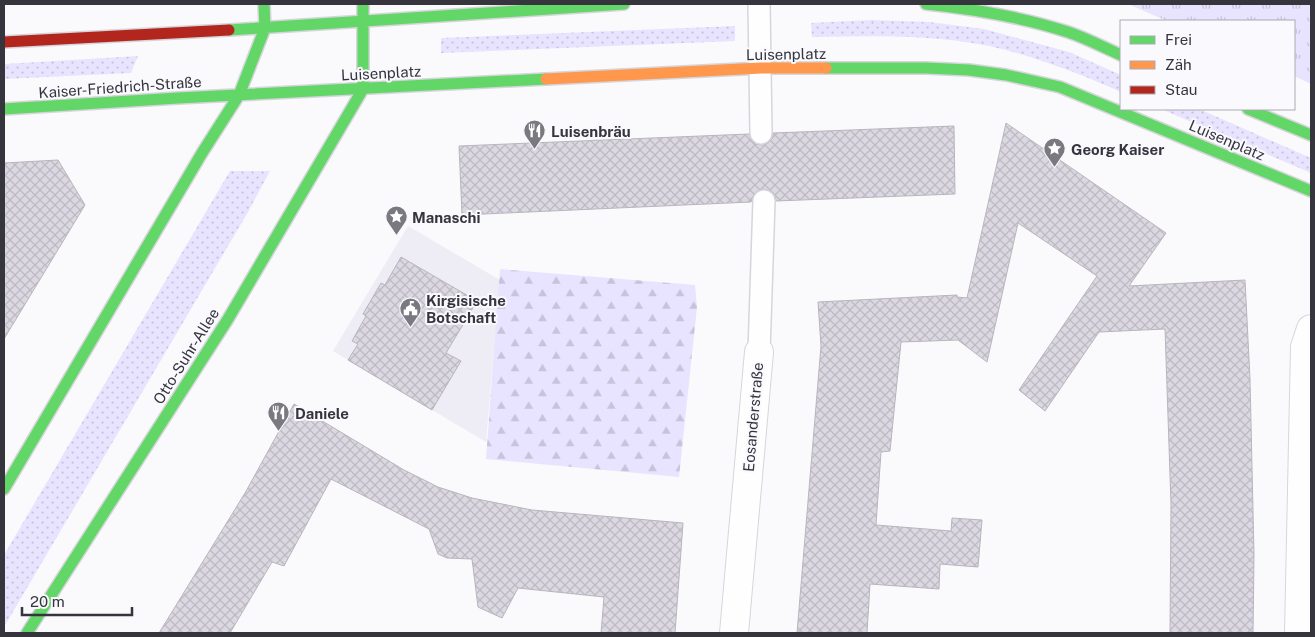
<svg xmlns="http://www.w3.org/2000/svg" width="1315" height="637" font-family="'Public Sans',sans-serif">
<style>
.built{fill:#eeecf5}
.grass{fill:url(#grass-dots)}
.forest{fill:url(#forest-firs)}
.park{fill:url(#park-tufts)}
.building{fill:url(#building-cross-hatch);stroke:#b8b6bc}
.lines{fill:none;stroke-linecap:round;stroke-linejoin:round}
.lane-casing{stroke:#d6d5db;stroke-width:24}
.street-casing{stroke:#d6d5db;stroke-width:30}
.fast-casing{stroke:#d6d5db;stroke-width:14}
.slow-casing{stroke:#d6d5db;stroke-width:14}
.jam-casing{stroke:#d6d5db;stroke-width:14}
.lane{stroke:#fefeff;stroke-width:21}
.street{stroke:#fefeff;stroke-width:28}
.fast{stroke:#63d668;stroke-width:11}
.slow{stroke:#ff974d;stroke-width:11}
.jam{stroke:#b3261e;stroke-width:11}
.labels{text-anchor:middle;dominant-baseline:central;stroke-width:4;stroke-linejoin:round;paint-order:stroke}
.street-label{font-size:15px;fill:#36343d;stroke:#f9f9fe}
.poi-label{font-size:15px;font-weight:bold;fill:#36343d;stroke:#f9f9fe;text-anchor:start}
</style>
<defs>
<pattern id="grass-dots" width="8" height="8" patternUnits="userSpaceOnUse" patternTransform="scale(1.25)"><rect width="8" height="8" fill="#e8e3fe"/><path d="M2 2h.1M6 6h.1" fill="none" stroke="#c8c3db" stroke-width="1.8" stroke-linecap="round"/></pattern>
<pattern id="forest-firs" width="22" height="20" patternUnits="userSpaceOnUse" patternTransform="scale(1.25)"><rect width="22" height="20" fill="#e8e3fe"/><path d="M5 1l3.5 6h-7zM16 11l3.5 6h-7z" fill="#c8c3db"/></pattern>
<pattern id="park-tufts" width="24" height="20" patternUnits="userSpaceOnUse" patternTransform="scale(1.25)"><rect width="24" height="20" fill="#e8e3fe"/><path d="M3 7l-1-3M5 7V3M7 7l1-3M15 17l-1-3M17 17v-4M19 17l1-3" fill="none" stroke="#c8c3db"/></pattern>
<pattern id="building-cross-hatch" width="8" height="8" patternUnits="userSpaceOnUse" patternTransform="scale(1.25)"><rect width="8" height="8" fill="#dcd8e2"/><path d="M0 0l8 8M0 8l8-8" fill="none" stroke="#bdbac3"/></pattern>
</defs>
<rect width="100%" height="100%" fill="#fafafd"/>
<path class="built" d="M408,226l92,54 -14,162 -153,-91z"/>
<path class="grass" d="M871,20l58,2 55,7 85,23 52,23v17c-38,-17 -75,-31 -115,-42 -63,-16 -130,-14 -194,-13l-1,-14z
M735,26v15l-294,12v-15z
M138,56l-7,17 -127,6v-15z
M1161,109h38l112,49v15z
M230,171h40l-22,41 -244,415v-72z"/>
<path class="forest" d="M500,269l195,16 2,22 -18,170 -193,-18z"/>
<path class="park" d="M1128,4h183v80l-17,-8v-55h-127z"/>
<path class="building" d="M1006,123l160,110 -37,53 116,-6 5,99 4,176 -1,78h-83l1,-129 -6,-175 -66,3 -54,79 -26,-21 78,-114 -79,-53 -31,139 -29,-22 -57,2 -11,109 -9,1 -5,73 75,6 1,-13 30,2 -4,47 -38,-3 -1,25 -69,-5 -3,49h-70l24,-287 -3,-44 139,-7v2l10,1z
M954,126l1,68 -179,7 -1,-6 -4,-4 -7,-2 -5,1 -5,4 -3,8 -289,13 -3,-69 290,-12 2,6 4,4 7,1 6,-2 4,-4 1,-6z
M58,160l27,45 -81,134v-176z
M401,257l76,44 -31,52 15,8 -29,49 -84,-50 10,-16 -6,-3 14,-25 -3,-2 18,-31 4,2z
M294,404l110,66 34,17 34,11 60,12 151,13 -8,110h-74l3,-36 -86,-9 -16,30 -24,-11 -6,-48 -25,-1 -9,-4 -9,-25 -98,-50 -47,87 -12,-4 -42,71h-71l86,-140z"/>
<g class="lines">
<defs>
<path id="lane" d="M759,4l2,129
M759,352l5,-151"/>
<path id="street" d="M734,633l25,-281
M1299,633l6,-286 6,-18"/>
<path id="fast" d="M363,4v85
M926,4c48,5 96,13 142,28 18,6 35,15 53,23
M229,30l395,-26
M826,68h100l43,2 37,5 54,12 251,104
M4,109l174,-11 368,-19
M1248,109l63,26
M4,489l198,-336 37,-58 26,-67 -1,-24
M27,633l201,-314 135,-230"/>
<path id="slow" d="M546,79l215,-11h65"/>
<path id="jam" d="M4,42l225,-12"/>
</defs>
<use href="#lane" class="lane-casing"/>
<use href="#street" class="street-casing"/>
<use href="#fast" class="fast-casing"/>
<use href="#slow" class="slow-casing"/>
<use href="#jam" class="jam-casing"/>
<use href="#lane" class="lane"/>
<use href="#street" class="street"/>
<use href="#fast" class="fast"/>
<use href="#slow" class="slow"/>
<use href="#jam" class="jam"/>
</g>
<defs>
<symbol id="restaurant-pin" viewBox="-11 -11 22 30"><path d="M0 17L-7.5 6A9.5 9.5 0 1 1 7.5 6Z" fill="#7b7980" stroke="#f9f9fe"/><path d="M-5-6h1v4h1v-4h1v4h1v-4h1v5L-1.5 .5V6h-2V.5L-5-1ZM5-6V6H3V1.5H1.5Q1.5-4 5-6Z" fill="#fff"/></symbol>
<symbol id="sight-pin" viewBox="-11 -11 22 30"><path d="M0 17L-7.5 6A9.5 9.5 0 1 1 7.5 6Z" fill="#7b7980" stroke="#f9f9fe"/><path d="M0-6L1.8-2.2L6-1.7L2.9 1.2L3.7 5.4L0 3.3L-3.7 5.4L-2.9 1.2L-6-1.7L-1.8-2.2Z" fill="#fff"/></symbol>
<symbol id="civic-pin" viewBox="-11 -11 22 30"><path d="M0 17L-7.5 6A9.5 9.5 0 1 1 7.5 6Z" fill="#7b7980" stroke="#f9f9fe"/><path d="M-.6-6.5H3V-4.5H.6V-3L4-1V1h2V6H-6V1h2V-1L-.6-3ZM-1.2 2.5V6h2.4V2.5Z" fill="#fff"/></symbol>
</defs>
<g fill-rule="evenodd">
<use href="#restaurant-pin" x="522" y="118" width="25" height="34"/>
<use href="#sight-pin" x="1042" y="136" width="25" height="34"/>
<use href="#sight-pin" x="384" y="204" width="25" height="34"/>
<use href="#civic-pin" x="398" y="296" width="25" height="34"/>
<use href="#restaurant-pin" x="266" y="400" width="25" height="34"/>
</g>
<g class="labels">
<g class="street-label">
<text transform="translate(786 54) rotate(-1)">Luisenplatz</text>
<text transform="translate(381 73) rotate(-3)">Luisenplatz</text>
<text transform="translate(120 87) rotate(-4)">Kaiser-Friedrich-Straße</text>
<text transform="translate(1227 140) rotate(23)">Luisenplatz</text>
<text transform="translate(186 356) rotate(-58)">Otto-Suhr-Allee</text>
<text transform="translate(753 417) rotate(-85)">Eosanderstraße</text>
</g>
<g class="poi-label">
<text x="551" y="131">Luisenbräu</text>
<text x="1071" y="149">Georg Kaiser</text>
<text x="412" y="217">Manaschi</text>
<text x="426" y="300">Kirgisische<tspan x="426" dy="17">Botschaft</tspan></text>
<text x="295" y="413">Daniele</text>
</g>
</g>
<rect width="1315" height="637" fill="none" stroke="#36343d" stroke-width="10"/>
<rect x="1120" y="20" width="175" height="90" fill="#f9f9fe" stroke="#abaab1"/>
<rect x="1130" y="36" width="25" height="8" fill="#63d668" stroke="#abaab1"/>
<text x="1165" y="45" font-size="15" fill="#36343d">Frei</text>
<rect x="1130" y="61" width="25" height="8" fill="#ff974d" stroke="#abaab1"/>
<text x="1165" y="70" font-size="15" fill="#36343d">Zäh</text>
<rect x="1130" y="86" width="25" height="8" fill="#b3261e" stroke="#abaab1"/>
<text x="1165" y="95" font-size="15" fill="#36343d">Stau</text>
<path d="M22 607v8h110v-8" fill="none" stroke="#36343d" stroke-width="2.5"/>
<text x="30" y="607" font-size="15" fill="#36343d" stroke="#f9f9fe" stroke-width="4" paint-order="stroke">20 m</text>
</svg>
